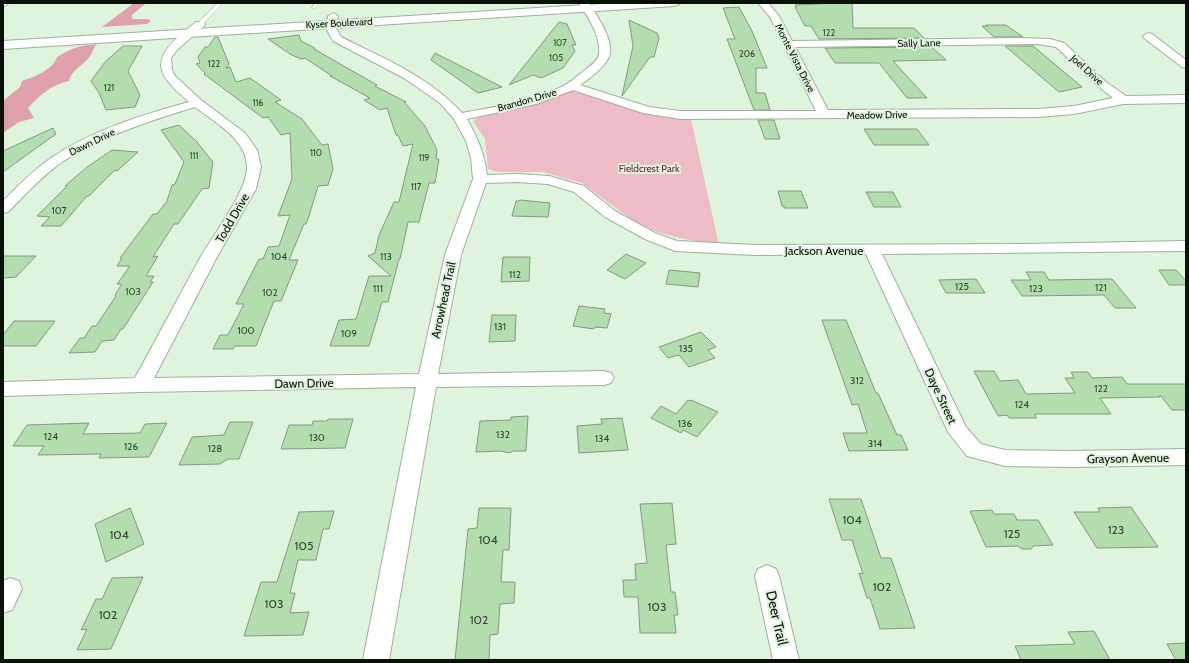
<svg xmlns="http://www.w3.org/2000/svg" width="1189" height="663" font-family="Cabin,sans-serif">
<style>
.green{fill:#edbcc6}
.forest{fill:#dfa1ae}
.building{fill:#b3ddaf;stroke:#849882}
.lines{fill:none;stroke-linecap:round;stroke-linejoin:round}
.service-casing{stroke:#9db19b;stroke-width:1}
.minor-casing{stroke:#9db19b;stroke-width:2}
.tertiary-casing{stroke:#9db19b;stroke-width:2}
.service{fill:#fff;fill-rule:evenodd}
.minor{fill:#fff;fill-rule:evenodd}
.tertiary{fill:#fff;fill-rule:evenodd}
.labels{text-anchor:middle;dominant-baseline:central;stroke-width:4;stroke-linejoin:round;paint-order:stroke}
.far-number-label{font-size:9px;fill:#344432}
.far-street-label{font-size:10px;fill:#0a1109;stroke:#dff4dd}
.far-park-label{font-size:10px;fill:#6e253b;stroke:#dff4dd}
.number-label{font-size:10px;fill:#344432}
.street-label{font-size:12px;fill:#0a1109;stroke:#dff4dd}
.near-number-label{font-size:12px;fill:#344432}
.near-street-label{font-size:14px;fill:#0a1109;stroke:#dff4dd}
</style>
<rect width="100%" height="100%" fill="#dff4dd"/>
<path class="green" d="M571,91c44,10 73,28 120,28l28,126 -30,-5 -29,-7 -25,-11 -53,-39 -39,-11h-45l-10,-3 -3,-30 -10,-15 -1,-4 7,-5 49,-10z"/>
<path class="forest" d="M134,3h12l-14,12v4h16l3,2 -4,3 -45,3z
M97,44c-4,4 -4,8 -7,12 -6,9 -19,14 -21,25 -18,4 -29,14 -41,27l6,10 -15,4 -16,11v-32l17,-14 2,-6c12,-4 31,-11 35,-24 15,-9 21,-11 40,-13z"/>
<path class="building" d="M833,3h19l1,25h61l10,10 -105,1 -8,-13h-6l-10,-19h2l-2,-2z
M739,7l13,24 15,37h-11v25h9l5,17h-16l-27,-71h8l-12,-31z
M629,20l28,13 2,5 -5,19h-4l-28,39 11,-50z
M559,22l8,2 9,21h-4l3,6 -12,17 -22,10 -8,-3 -24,10z
M986,25h20l17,12h-29l-12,-11h6z
M299,35l2,6 14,7 -1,1 63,36 -2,1 31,16h-2l21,24 12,24 -1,9h3l-4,24h-6l-10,39h-11l-8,37h-1l-11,43h-6l-13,44h-39l9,-26 17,-1 13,-43h22l-23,-20 7,-3 4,-18 15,-33h5l14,-58 -10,2 -5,-11h-2l-9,-27 -7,2 -16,-10 6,-2 -40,-22h2l-27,-18 -4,1 -11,-5 -22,-15z
M215,37h3l11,27 -3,4 4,-1 6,15 14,-4 31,22 -6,2 27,17 20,26 6,-1 5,25 -5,16 -10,1 -9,30 -3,8h-2l-15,36h9l-17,41h-7l-18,45h-21l-2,3h-20l7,-14h8l16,-31h-8l23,-45h4l5,-12 11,-1 11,-31 -12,1 14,-37 -2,-46 -9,2 -13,-18 -5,1 -59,-44 1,-1 -9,-9 4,-1 -2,-6 7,-10h3z
M123,46h19l-14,25 12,24 -5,12 -29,3 -7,-17 -8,-12 14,-19z
M1005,46h28l49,41 -23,5z
M932,47l14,13 -53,1 34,37h-20l-28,-35h-44l-10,-15z
M435,53l67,34 -24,6 -47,-33z
M758,120h16l6,19h-15z
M179,125l18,17 16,20 -4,26 -7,1 -24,35h-4l-21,33 5,-1 -12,20h8l-4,6h3l-30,47h-2l-7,11 -12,1 -7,11 -26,1 11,-15h4l8,-12h4l20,-30 -1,-1 7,-11h-5l13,-18h-13l5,-8h-2l33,-44h4l10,-13 5,-16 3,-1 9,-22 -23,-32z
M53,128l3,6 -53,38v-21z
M864,129h53l12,16h-55z
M112,150l26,2 -21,19 -2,-1 -26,26h-2l-26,30h-20l9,-9 -13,-1 30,-30h-2l22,-19z
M778,191h23l7,17h-24v-2h-2z
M866,192h27l8,15h-27z
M520,200l30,3 -2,14 -36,-1 4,-15h3z
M626,254l20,9 -21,16 -18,-9z
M3,256h33l-20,21 -13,1z
M503,257h27l-1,24 -28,1z
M669,270l31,3 -2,14 -32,-3z
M1159,270h17l10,11v4h-17z
M1026,272h18l5,8 63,-1 24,29h-21l-11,-13 -82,1 -11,-16h20z
M976,279l9,14h-39l-7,-13z
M579,306l26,3 -1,4 7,1 -4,14 -12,-1 -1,2 -21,-3z
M492,315h24l-1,26 -26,1z
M822,320h24l30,73h2l19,42h4l7,15 -59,1 -6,-18h24l-9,-29 -6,1z
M14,321h41l-19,25h-33v-11z
M701,332l15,15 -8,3 7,8 -26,9 -10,-12 -11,3 -9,-11z
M974,371h20l6,10 18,-1 8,14 49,-1 -10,-15h9l-3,-6h17l4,6 30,-1 5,7h59v26h-14l-12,-15v2l-60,1 11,16h-76l1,4h-27l-2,-3 -9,1z
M688,400l2,1 1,-1 27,12 -21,25 -14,-7 -2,3 -30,-15 10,-12 15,8z
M528,416l-2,35h-13l-3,2 -10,-2 -24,1 4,-31 31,-1v-3z
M622,418l6,32 -49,3 -2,-27 25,-2 -1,-5z
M328,419h25l-8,29 -64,1 8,-24h23l1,-4h14z
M230,422h23l-14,37h-11l-8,5 -41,1 13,-28 32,-2z
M89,423l-6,11 57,-1 5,-9 22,-1 -18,34 -50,1 2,-4 -63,1 6,-9h-31l14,-21z
M829,499h32l20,59h10l24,70 -35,1 -10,-31h-3l-8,-25 4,1 -11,-34h-10z
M672,503l4,41 -10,1 5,47h4l3,23h-4l2,18h-36l-2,-36h-14l-1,-17h13l-1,-16 12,-1 -7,-59z
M1131,507l27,40 -61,1 -23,-36h26l-2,-4z
M130,508l14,36 -38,18 -11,-38z
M479,508h32l-2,42h-6l-2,32h14l-1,21 -14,1 -2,30 -8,1 -1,25h-34l13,-131 9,-1z
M992,510l2,4h20l3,6h21l15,25 -20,1 -2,3h-9l-4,-3 -32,1 -16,-36z
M334,511l-5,18h-6l-7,31h-18l-8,33h5l-5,20 19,-1 -6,23 -59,1 17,-54h16l22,-70z
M143,577l-32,72 -34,1 10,-21 -6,1 15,-31h6l10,-21z
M1094,631l16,29h-89l-6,-14 60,-2 -7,-12z
M1186,643v17h-10l-9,-16z"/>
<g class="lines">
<defs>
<path id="service" d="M218,3h5l-21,22h-4v-2z
M315,3h4l-5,6 -2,-1z"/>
<path id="minor" d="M3,3h6l-6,4z
M579,3h10c8,13 26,38 20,54 -5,11 -19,21 -29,28l69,22 32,4h135l-46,-94 -12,-14h10l11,13 13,25 226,-3 32,1 14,4 42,39 20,14 60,-1v8l-63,1 -49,10 -35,3 -358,2 -38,-6 -70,-23 -37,14 -69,15c11,20 17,33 20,56l31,-1 31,2 35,10 31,25 40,22 22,8 78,4 269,-1 162,-3v10l-304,3 84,173 15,17 24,6 66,1 115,-2v16l-115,2 -66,-1 -38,-10 -19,-24 -82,-178 -111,1 -80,-4 -30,-12 -40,-22 -31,-25 -26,-8 -30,-2 -32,1 -25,72 -23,119 166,-3 7,2 3,5 -3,5 -7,2 -168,2 -47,273h-26l53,-273 -275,5 -138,4v-14l132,-4c22,-40 43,-80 65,-120 13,-23 47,-66 47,-91 0,-28 -33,-45 -52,-60 -46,14 -92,29 -133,55 -20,14 -37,33 -54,50l-5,1v-12c15,-15 30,-31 48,-43 41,-28 91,-43 138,-56 -8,-7 -16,-14 -22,-22 -19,-24 13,-44 29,-58h8l1,2 -1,2 -27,24 -6,8 1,12 3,6 26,24 44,33 12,17 4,17 -5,22 -39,68 -63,121 265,-4 26,-119 28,-76 -2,-21 -5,-17 -12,-22 -14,-16 -36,-25 -71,-37 -7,-13 2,-12 5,-3 5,3 -2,12 5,9c42,21 89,40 121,76 35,-7 75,-11 106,-30 6,-3 11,-9 17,-13 5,-4 13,-9 14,-16 2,-18 -11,-37 -20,-51zM1038,44l18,3 42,39 15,12 -39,8 -35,3 -211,1 -33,-63z
M1148,33l4,1 34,26v8l-4,-1 -38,-29 -1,-2z
M767,565l9,4 3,7 20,84h-26l-18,-84 3,-7z
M10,578l9,3 3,8 -10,21 -9,3v-32z"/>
<path id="tertiary" d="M618,3h62l-2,2 -4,1 -671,43v-8z"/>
</defs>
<use href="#service" class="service-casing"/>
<use href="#minor" class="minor-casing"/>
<use href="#tertiary" class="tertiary-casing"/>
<use href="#service" class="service"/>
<use href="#minor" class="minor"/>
<use href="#tertiary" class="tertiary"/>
</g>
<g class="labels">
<g class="far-number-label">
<text x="829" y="32">122</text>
<text x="560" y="42">107</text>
<text x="747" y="53">206</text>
<text x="556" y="57">105</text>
<text x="214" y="63">122</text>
<text x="109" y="87">121</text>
<text x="258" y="102">116</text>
<text x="316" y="152">110</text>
<text x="194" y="155">111</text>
<text x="424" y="157">119</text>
<text x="416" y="186">117</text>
</g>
<g class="far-street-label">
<text transform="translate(339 23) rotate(-3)">Kyser Boulevard</text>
<text transform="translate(919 43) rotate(-1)">Sally Lane</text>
<text transform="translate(795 58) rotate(63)">Monte Vista Drive</text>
<text transform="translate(1087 70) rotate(42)">Joel Drive</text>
<text transform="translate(527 100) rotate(-16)">Brandon Drive</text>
<text transform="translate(877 115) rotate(-1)">Meadow Drive</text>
<text transform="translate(92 142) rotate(-26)">Dawn Drive</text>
</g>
<g class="far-park-label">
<text x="649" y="168">Fieldcrest Park</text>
</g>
<g class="number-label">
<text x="59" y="210">107</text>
<text x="279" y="256">104</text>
<text x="386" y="256">113</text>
<text x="515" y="274">112</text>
<text x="962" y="286">125</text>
<text x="1101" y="287">121</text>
<text x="378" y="288">111</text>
<text x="1036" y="288">123</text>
<text x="133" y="291">103</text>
<text x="270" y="292">102</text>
<text x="500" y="326">131</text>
<text x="246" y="330">100</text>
<text x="349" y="333">109</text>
<text x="686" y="348">135</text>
<text x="857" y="380">312</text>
<text x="1101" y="388">122</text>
<text x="1022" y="404">124</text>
<text x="685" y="423">136</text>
<text x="503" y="434">132</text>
<text x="51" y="436">124</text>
<text x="317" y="437">130</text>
<text x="602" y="438">134</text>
<text x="875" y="443">314</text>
<text x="131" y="446">126</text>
<text x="215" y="448">128</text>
</g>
<g class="street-label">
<text transform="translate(232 218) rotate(-60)">Todd Drive</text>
<text x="824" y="250">Jackson Avenue</text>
<text transform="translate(443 300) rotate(-78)">Arrowhead Trail</text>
<text transform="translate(304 383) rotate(-1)">Dawn Drive</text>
<text transform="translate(941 396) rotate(65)">Daye Street</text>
<text transform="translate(1128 458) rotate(-1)">Grayson Avenue</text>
</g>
<g class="near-number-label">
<text x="852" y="519">104</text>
<text x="1116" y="529">123</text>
<text x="1012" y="533">125</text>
<text x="119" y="534">104</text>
<text x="488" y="539">104</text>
<text x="304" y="545">105</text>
<text x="882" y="586">102</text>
<text x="274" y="603">103</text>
<text x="657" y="606">103</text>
<text x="108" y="614">102</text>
<text x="479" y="619">102</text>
</g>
<g class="near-street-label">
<text transform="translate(777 618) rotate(77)">Deer Trail</text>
</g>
</g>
<rect width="1189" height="663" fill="none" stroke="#0a1109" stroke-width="8"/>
</svg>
